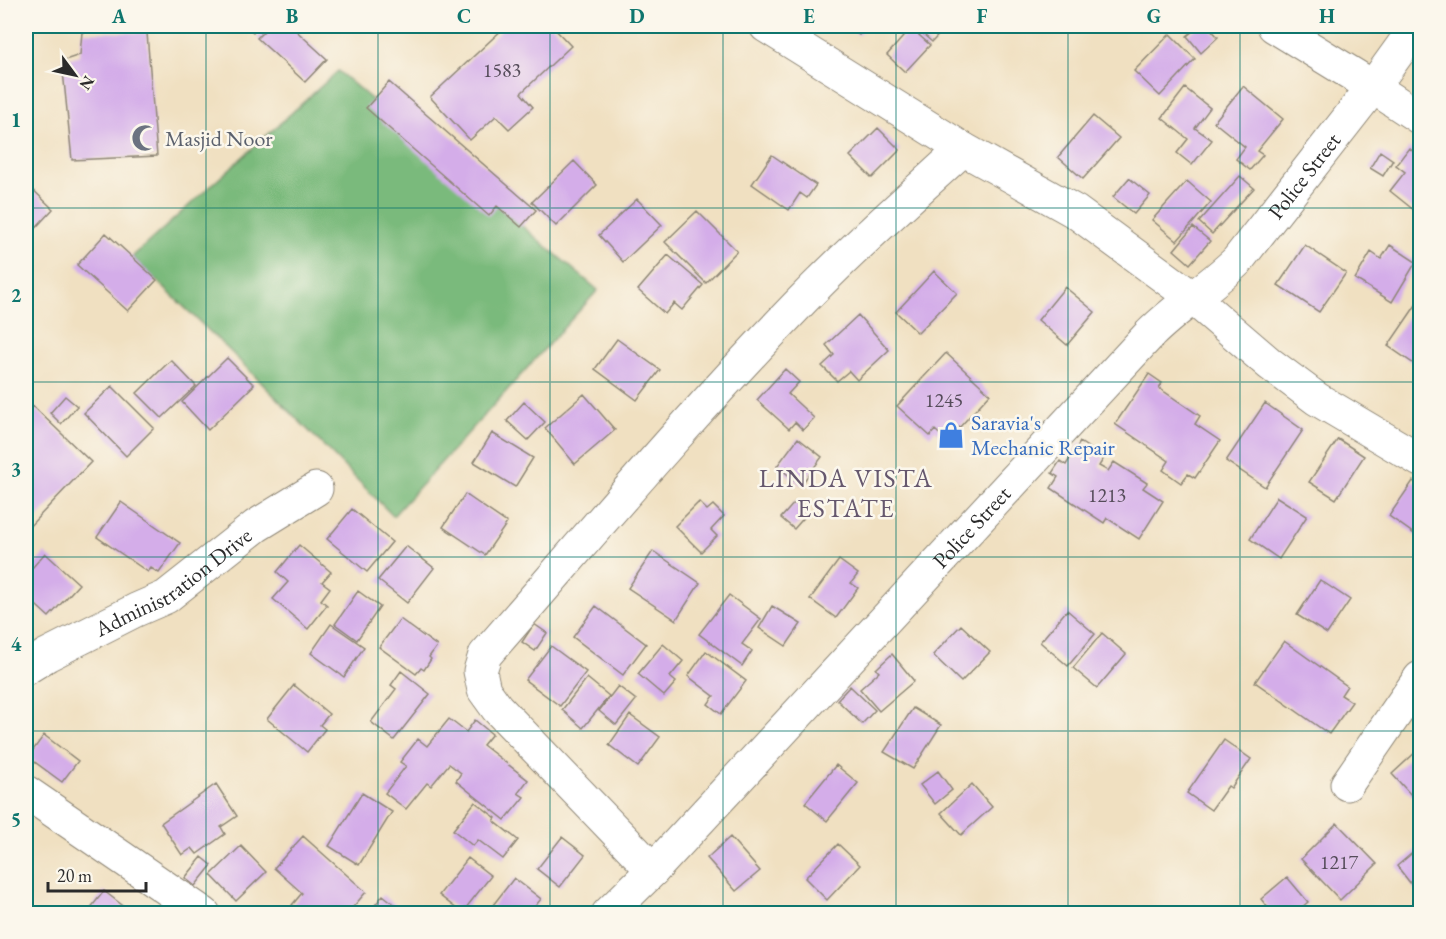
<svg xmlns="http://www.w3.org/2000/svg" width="1446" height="939" font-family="'EB Garamond',serif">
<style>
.forest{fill:#7aba7b;stroke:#527253;stroke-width:1.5}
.building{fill:#d4ade9}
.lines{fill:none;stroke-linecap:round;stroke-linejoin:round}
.minor-casing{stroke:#8e8676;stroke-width:35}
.minor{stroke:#fff;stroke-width:33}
.grid{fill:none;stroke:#0f766e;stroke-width:1.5;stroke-opacity:0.55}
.labels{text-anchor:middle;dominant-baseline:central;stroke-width:5;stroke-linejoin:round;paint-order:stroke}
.number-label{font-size:20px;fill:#554c5a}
.worship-label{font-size:22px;fill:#5b616d;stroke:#fbf7ec;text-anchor:start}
.street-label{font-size:22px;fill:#2b2b2b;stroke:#fbf7ec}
.shop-label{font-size:22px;fill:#366cbe;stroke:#fbf7ec;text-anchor:start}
.quarter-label{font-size:26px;letter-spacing:1.5px;fill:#66586e;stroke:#fbf7ec}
.neatline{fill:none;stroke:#0f766e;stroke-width:2}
.grid-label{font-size:20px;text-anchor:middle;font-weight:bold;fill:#0f766e}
</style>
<rect width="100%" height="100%" fill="#fbf7ec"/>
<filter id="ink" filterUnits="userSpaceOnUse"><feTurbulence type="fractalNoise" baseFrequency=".0167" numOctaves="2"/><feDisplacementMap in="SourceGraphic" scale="12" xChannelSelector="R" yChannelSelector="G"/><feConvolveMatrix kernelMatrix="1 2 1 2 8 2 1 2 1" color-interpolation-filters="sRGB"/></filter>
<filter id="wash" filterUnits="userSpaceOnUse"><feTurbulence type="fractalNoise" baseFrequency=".008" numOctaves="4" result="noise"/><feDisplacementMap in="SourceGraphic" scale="24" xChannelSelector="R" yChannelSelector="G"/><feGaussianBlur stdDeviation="1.35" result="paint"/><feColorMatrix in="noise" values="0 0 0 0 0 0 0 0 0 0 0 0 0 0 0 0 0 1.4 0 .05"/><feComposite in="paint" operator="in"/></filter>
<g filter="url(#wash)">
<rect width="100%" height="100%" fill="#f0e0c1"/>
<path class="forest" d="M338,71l260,219 -205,226 -162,-164 -99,-95z"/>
<g id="blocks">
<path class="building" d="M246,26h13l-6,6z
M269,26h22l36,33 -22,23 -48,-44z
M506,26h46l19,20 -50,47 12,14 -24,22 -13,-13 -26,24 -40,-43z
M846,26h19l-6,9z
M914,26h33l-15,16z
M1199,26h9l10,11 -17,16 -14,-17z
M911,28l19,17 -25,27 -18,-17z
M82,32l65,1 10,123 -85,4 -10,-99 18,-6z
M1170,34l25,25 -35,37 -26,-25z
M389,82l147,128 -15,17 -24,-21 -8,10 -123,-108z
M1243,86l40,33 -26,32 6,4 -13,15 -14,-11 9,-12 -31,-25z
M1185,88l25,20 -15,20 17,12 -20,25 -15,-12 11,-14 -26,-21z
M1093,116l26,22 -36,41 -25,-22z
M878,128l22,22 -28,28 -22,-22z
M1409,148l11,9v58l-30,-24 15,-19 -9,-7z
M1380,151l13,9 -10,16 -13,-8z
M772,155l44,30 -9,13 -7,-5 -11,17 -37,-26z
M574,161l23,24 -41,41 -24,-24z
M1240,176l14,12 -42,46 -13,-12z
M1129,178l21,17 -16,19 -21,-17z
M1187,181l24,21 -34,39 -25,-21z
M26,183l27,26 -27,29z
M637,199l25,26 -39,37 -24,-27z
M697,211l40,40 -31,32 -41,-41z
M1193,227l17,14 -20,23 -16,-14z
M106,233l51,47 -29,31 -51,-46z
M1305,245l41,28 -27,39 -41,-27z
M1390,245l26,17 -24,40 -37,-23 16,-27 10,7z
M668,255l35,30 -21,25 -8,-7 -9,11 -27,-24z
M934,271l23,22 -39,40 -22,-21z
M1065,287l30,25 -28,33 -29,-25z
M1418,302l2,1v65l-32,-22z
M858,315l31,35 -32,30 -8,-9 -12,10 -15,-15 12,-11 -8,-10z
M617,339l43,31 -23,30 -42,-31z
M946,353l44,41 -43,47 -12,-11 -5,6 -33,-30z
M227,358l27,27 -46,45 -26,-28z
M171,360l25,26 -34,32 -25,-25z
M785,369l14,13 -11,12 26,24 -11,12 -8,-8 -6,7 -32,-29z
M1149,374l13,9 -3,5 41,28 -5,8 25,17 -25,37 -7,-4 -7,9 -18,-13 6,-9 -54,-37z
M112,386l42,42 -28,28 -42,-43z
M584,394l31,36 -40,34 -30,-36z
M65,396l12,10 -16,18 -11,-11z
M524,402l21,20 -17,18 -21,-19z
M1265,403l38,27 -38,57 -39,-26z
M33,406l58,56 -65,68v-116z
M492,433l41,25 -18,29 -41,-25z
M798,438l24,19 -21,28 -24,-19z
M1338,439l26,17 -28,43 -27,-17z
M1080,442l24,16 -5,8 9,5 6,-9 33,21 -4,5 20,13 -24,38 -32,-21 -3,5 -53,-35 7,-11 -6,-4 8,-12 6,4z
M1413,481l7,5v52l-31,-22z
M465,494l42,29 -22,32 -42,-28z
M1277,497l30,19 -28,43 -29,-20z
M121,502l59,41 -21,30 -8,-5 -3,4 -51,-35z
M699,502l8,8 6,-5 11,11 -13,14 6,6 -16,16 -26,-26z
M795,502l13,11 -14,16 -13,-11z
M352,509l40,33 -25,30 -40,-33z
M299,545l32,27 -9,10 8,6 -9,12 6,5 -19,24 -35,-30 15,-17 -11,-10z
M406,546l28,22 -27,35 -29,-23z
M653,551l47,32 -24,37 -48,-32z
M45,553l34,31 -30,33 -23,-21v-21z
M839,560l19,14 -7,9 7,5 -22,30 -26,-19z
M1320,580l30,20 -23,34 -30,-19z
M358,591l22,16 -23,33 -22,-16z
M729,595l32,24 -19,25 10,7 -10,15 -43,-32z
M596,606l50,38 -23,31 -50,-38z
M772,606l29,18 -15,22 -27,-18z
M1067,610l28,24 -27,32 -28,-24z
M400,619l37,27 -8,11 2,2 -7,11 -3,-2 -5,6 -37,-27z
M331,624l33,23 -20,30 -33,-24z
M534,624l13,9 -12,18 -13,-9z
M961,625l29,27 -29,30 -28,-27z
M1102,633l24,21 -29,34 -24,-20z
M1284,641l63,45 -6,9 11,7 -23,32 -74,-52z
M663,644l20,17 -13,16 6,5 -12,14 -26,-22z
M551,646l35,26 -26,34 -35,-26z
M706,651l40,30 -25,33 -13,-10 6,-8 -26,-20z
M892,654l22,27 -35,30 -19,-22 19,-17 -3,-3z
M401,671l29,23 -36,46 -23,-18 25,-33 -5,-4z
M587,678l22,18 -26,32 -21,-18z
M294,685l35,29 -9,11 5,4 -18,23 -40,-33z
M618,686l18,14 -20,25 -17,-14z
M850,686l25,24 -13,14 -25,-24z
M913,708l28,17 -28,44 -29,-17z
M630,715l30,22 -22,30 -29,-22z
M449,719l17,13 9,-12 17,14 -9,11 45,35 -10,13 6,4 -19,23 -49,-39 5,-8 -12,-9 -18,22 -4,-3 -21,26 -21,-16 21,-27 -6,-4 18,-23 9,7z
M44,735l34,26 -16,21 -34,-25z
M1224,740l27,19 -20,29 -3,-2 -17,24 -24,-17z
M1418,750l2,2v36l-8,8 -20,-22z
M836,765l22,18 -31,38 -22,-18z
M938,771l14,19 -17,14 -15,-19z
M216,784l21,32 -16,11 4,7 -28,20 -5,-6 -10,7 -21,-32z
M972,784l20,23 -31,28 -20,-22z
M362,793l30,19 -33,53 -30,-19z
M475,802l21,16 -2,3 24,19 -15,19 -25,-19 -5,6 -20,-16z
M1337,823l40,41 -37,36 -39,-41z
M303,836l63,56 -19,22h-45l-10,-9 10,-12 -28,-25z
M562,837l23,18 -25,32 -23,-18z
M730,837l30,34 -24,20 -29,-33z
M838,844l22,21 -33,35 -22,-22z
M241,846l25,26 -30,29 -25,-26z
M1417,849l3,4v38l-2,2 -21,-27z
M202,857l10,8 -17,21 -10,-8z
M468,858l23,18 -29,37 -23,-18z
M1287,877l21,25 -14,12h-21l-12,-15z
M514,878l27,21 -12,15h-43z
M104,891l27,21 -1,2h-44z
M383,895l21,17 -1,2h-35z
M831,908l6,6h-12z"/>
</g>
</g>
<g filter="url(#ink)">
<use href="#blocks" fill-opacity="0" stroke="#8e8676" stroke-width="1.5"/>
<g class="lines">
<defs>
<g id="minor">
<path d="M766,26l197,123 113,63 117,86 77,66 47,35 103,61"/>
<path d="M1274,26l99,61 47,31"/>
<path id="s1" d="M26,668l21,-13 89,-45 30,-13 90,-71 60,-37"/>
<path d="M1347,784l73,-106"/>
<path d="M26,792l178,122"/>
<path d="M653,870l-156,-162 -13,-18 -4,-19 5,-16c100,-114 198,-231 303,-340 56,-59 116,-112 175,-166"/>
<path id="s2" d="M608,914l45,-44 497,-536c27,-27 60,-47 87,-73l136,-174 44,-61"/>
</g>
</defs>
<use href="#minor" class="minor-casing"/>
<use href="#minor" class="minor"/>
</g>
</g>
<path class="grid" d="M206,26v888M378,26v888M550,26v888M723,26v888M896,26v888M1068,26v888M1240,26v888M26,208h1394M26,382h1394M26,557h1394M26,731h1394"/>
<defs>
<symbol id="mosque-bare" viewBox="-9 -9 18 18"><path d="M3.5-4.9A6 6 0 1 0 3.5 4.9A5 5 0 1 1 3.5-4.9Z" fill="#6b7280" stroke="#fbf7ec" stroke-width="2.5" paint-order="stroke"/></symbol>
<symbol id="shop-bare" viewBox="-9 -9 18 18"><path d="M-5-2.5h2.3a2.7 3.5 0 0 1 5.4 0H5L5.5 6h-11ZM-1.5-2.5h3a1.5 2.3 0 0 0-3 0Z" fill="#3f7fe0" stroke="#fbf7ec" stroke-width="2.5" paint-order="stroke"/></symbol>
</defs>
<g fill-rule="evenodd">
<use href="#mosque-bare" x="126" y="119" width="38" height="38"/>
<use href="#shop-bare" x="932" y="416" width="38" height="38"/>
</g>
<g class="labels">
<g class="number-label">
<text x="502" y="70">1583</text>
<text x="944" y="400">1245</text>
<text x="1107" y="495">1213</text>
<text x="1339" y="862">1217</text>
</g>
<g class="worship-label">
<text x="165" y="138">Masjid Noor</text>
</g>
<g class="street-label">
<text stroke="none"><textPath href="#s2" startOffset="1016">Police Street</textPath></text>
<text stroke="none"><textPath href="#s2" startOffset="531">Police Street</textPath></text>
<text stroke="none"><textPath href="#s1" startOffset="171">Administration Drive</textPath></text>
</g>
<g class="shop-label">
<text x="971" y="422">Saravia's<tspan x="971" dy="25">Mechanic Repair</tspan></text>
</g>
<g class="quarter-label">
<text x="846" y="478">LINDA VISTA<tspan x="846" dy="30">ESTATE</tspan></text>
</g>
</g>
<rect width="1446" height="939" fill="none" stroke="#fbf7ec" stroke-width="66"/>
<g transform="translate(75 75) rotate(123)" stroke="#fbf7ec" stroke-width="4.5" paint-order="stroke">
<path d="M0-4.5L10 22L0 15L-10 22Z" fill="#2b2b2b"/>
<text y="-9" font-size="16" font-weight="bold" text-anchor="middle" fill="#2b2b2b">N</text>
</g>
<path d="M48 882v9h98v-9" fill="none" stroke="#2b2b2b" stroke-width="3"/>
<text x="57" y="882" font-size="18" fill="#2b2b2b" stroke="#fbf7ec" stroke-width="4.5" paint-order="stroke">20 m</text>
<rect x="33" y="33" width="1380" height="873" class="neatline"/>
<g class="grid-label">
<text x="119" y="23">A</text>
<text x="292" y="23">B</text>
<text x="464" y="23">C</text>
<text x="637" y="23">D</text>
<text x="809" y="23">E</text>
<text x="982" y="23">F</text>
<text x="1154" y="23">G</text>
<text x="1327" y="23">H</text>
<text x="16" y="127">1</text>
<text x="16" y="302">2</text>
<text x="16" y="476">3</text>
<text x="16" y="651">4</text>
<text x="16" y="826">5</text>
</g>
</svg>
